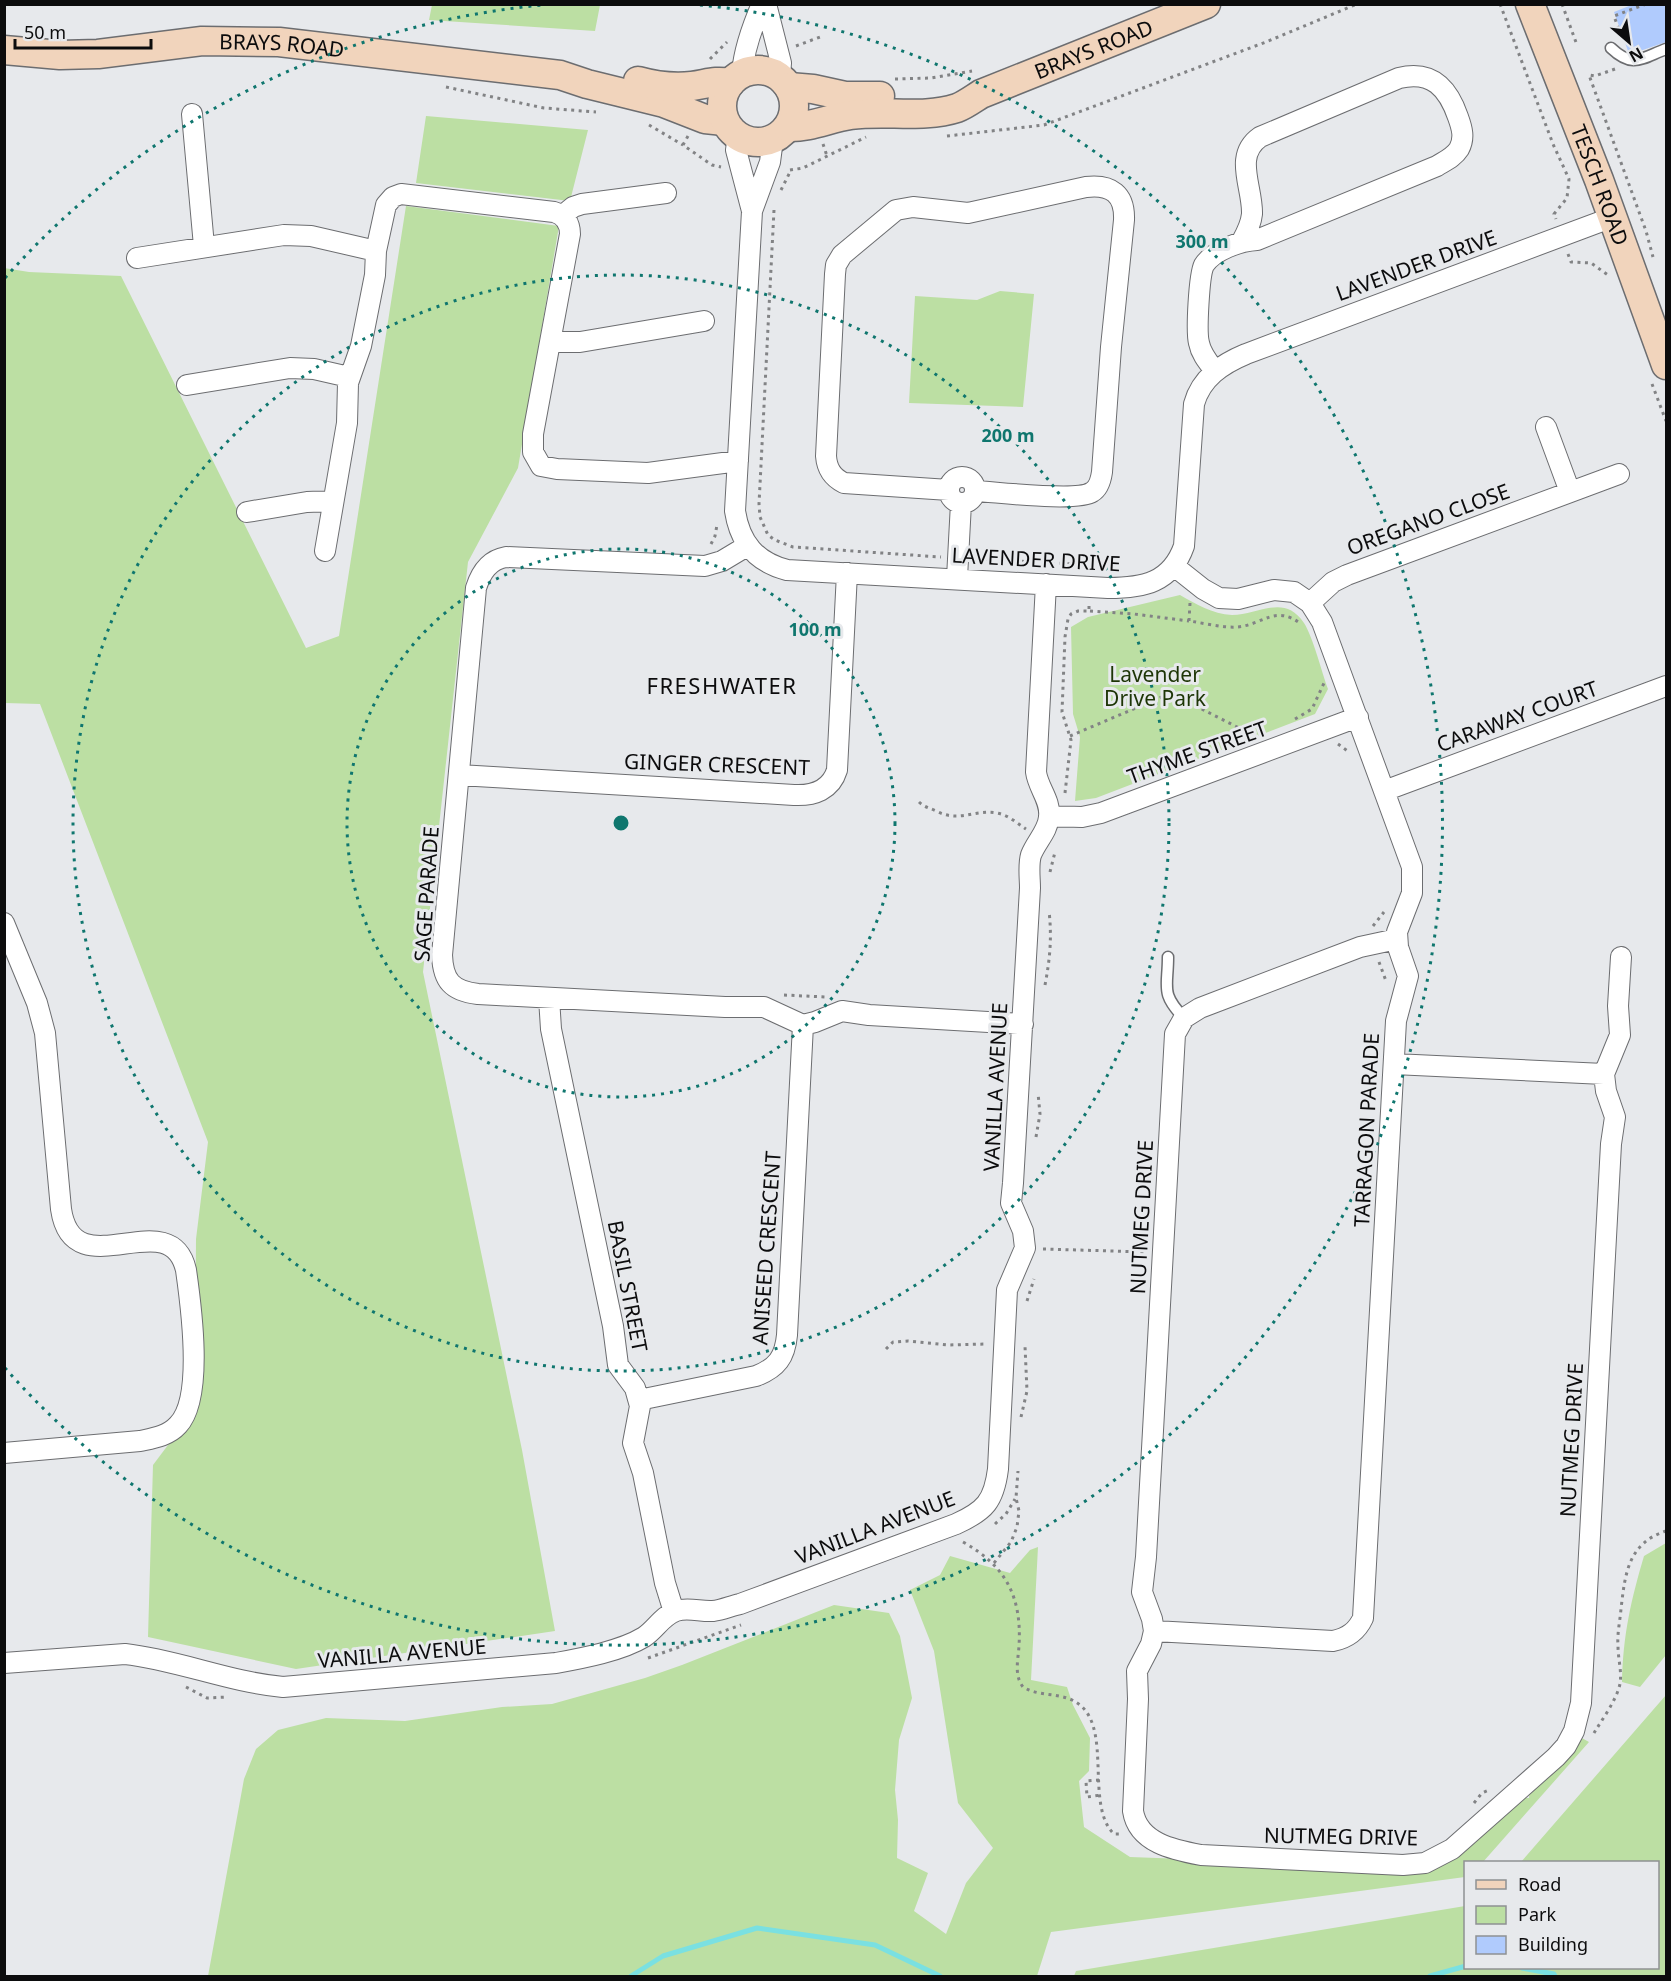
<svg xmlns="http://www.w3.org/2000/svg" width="1671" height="1981" font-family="'Noto Sans',sans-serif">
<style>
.green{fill:#bcdfa3}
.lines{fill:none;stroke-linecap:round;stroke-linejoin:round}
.stream{stroke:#7ae0e1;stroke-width:5}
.building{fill:#b0cbfd}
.lane-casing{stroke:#6c6d70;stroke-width:13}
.street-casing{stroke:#6c6d70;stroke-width:22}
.secondary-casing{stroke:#6c6d70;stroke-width:31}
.path{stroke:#828385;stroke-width:3;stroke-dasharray:3 4.5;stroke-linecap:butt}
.lane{stroke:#fff;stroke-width:10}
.street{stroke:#fff;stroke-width:20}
.secondary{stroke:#f1d4bc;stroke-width:28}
.ring{fill:none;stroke:#0f766e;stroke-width:3;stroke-dasharray:3 6}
.labels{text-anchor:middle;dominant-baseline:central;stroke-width:6;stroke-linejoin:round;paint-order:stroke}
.street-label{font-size:21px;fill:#0c0c0d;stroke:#e7e9ec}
.park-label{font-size:21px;fill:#1d3506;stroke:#e7e9ec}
.neighbourhood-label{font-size:22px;letter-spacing:1.5px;fill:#0c0c0d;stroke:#e7e9ec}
.centre{fill:#0f766e;stroke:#e7e9ec;stroke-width:3}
.ring-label{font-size:18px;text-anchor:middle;font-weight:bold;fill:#0f766e;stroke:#e7e9ec;stroke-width:6;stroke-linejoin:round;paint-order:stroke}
</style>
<rect width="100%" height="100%" fill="#e7e9ec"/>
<path class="green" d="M432,5v-1l168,1 -5,26 -166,-11z
M426,116l162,14 -18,71 -154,-18z
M406,206l153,20 -41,242 -50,94 -45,410 99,478 33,181 -259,38 -148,-32 5,-172 42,-56 1,-170 12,-97 -168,-438 -35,-1 -1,-435 25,4 92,4 185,372 33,-12z
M1000,291l34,3 -11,113 -114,-4 6,-107 62,4z
M1180,595c16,9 32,19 52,20 27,0 52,-22 72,8 9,14 18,50 24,66l-13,25 -219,84 -21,3 5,-64 -7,-23 -2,-87 17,-10z
M1666,1543v112l-26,32 -18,-5c1,-47 9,-82 22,-126z
M1038,1547l-7,133 36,7 6,18 17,33 -1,33 -10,10 5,46 46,30 275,10 49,-10 60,-60 15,1 1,-13 50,-48 9,5 -106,120h-17l-1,15 -414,55 -14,44h-829l36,-197 12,-30 22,-19 48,-12 79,3 97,-14 50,-3 93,-26 37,-13 152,-60 55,8 11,23 12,62 -13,42 -4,50 3,30 -1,38 31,15 -14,38 32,23 20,-51 27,-35 -35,-45 -24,-152 -24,-61 30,-15 10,-19 60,17 20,-23z
M1666,1695v281h-592l2,-5 389,-65 1,62h192v-106h-137z"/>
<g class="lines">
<path class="stream" d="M1522,1968l32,6 1,2
M631,1976l32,-20 94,-28 118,17 65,31
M1430,1976l36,-10"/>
</g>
<path class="building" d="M1634,4h32v38l-29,10 -9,-1 -14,-39z"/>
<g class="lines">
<defs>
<path id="lane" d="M1611,48c22,21 31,10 55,1
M1168,957c0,31 -8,36 16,61"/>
<path id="street" d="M766,4l15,59 -1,13
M742,73c2,-24 10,-46 20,-69
M192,114l12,132
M738,136l-2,14 16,61 -17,300c5,32 21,51 52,59l321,18c35,0 63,-5 76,-42l10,-142c7,-26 28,-40 52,-50l367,-137
M752,211l18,-49 3,-23
M562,216l11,-9 9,-3 84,-11
M137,258l147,-23 27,1 65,15
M551,342h29l124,-21
M1215,371c-7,-9 -14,-17 -16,-28 -3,-11 0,-68 5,-78 10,-15 36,-24 53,-25l180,-74c8,-5 17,-9 22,-17 6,-11 3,-21 -1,-32 -10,-29 -26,-47 -59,-39l-139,59c-27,19 -7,50 -8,77 -1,10 -5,18 -10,27
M187,385l103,-17 24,1 35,8
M1546,427l24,65
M949 490a13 13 0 1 1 26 0a13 13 0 1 1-26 0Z
M949,490l-105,-7c-12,-6 -17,-14 -18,-27l9,-182 1,-9 6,-10 54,-45 17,-3 55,6 118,-26c25,-3 39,7 38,33l-13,127 -9,125c-1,7 -3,16 -10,20 -15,10 -95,0 -117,-1
M247,512l60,-10 26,-1
M747,546l-25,15 -17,5 -199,-9c-17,3 -25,15 -30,31l-34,367c1,26 10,36 36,39l247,13h39l39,18 12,-3 27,-11 27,4 154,9
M325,551l22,-128 1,-40 13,-37 14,-71 1,-24 10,-46 7,-8 8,-3 153,18c11,3 16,11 16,22l-37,200v18l8,14 16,3 91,4 90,-12
M957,578l4,-75
M1310,603l23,-21 14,-7 272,-101
M459,775l335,20c20,1 37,-5 43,-25l10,-197
M1384,791l282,-105
M1049,816l33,1 19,-4 257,-96
M4,923l33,80 8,30 16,176c12,82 109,-9 125,61 5,35 18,128 -8,155 -10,11 -24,13 -38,16l-136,12
M1397,939l-37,8 -160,61 -16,10 -9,16 -29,523 -4,35 10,27 2,12 -3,13 -14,27 1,28 -5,112c5,32 41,39 68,44l202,10 22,-2 27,-14 104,-92 10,-11 8,-15 7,-28 30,-559 4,-27 -9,-26 -2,-17 16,-39 -2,-29 3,-49
M549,998l2,31 62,297 5,39 17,23 5,18 -7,37 10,30 22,110 9,29
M1394,1064l210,10
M639,1400l117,-24c21,-8 29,-19 31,-41l16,-310
M1154,1631l179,10c15,-3 24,-10 30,-23l33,-597 12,-45 -10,-29 -1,-15 15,-39v-26l-90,-245 -12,-19 -16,-11 -20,-2 -36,9 -19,-1 -16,-9 -29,-23
M4,1663l121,-9c53,6 104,28 158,33l273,-24c27,-5 65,-12 88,-26 12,-8 18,-21 32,-26 12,-4 25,1 37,0 9,-1 18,-5 27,-7l216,-80c29,-13 38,-23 42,-55l9,-179 18,-42 -2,-17 -12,-28 2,-20 17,-295c0,-10 -2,-23 1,-33 5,-13 17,-24 18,-38 2,-17 -11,-29 -13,-45l10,-188"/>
<g id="secondary">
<path id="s1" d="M1530,4l69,176 67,185"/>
<path id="s2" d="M4,50l56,5 38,-1 104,-13 77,1 281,33 27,9 77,19 41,16 19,2"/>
<circle cx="758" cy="106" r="36"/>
<path d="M638,81c18,5 36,7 54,5 15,-2 23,-6 38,-3"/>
<path d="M789,87l24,2 32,7h35"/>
<path id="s3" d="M788,127c22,1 42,-9 63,-12 35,-5 72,4 106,-7 8,-3 16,-9 24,-14l225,-90"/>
</g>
</defs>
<use href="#lane" class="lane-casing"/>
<use href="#street" class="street-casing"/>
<use href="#secondary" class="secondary-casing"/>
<path class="path" d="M1500,4l53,140 16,35 -2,19 -13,16 2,5
M1562,4l15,41
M1621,36l-7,-20 32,-12
M796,46l24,-9
M710,59l17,-17
M1615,69l-20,7 -6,-1 57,156 7,26
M895,79l36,-1 41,-7
M446,87l98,21 52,4
M649,125l34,20
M688,136l-5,9 29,20 9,2
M947,136l97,-11 222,-83 91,-38
M823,144l4,12
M790,170l13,-2 63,-31
M781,190l10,-20
M774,210l-15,294 1,13 8,18 7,5 18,7 148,10
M1568,254l3,8 20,1 17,12
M1652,384l14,37
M711,544l4,-8 2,-11
M977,559l116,6 -1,4
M1190,603l-1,18c15,2 33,7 48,6 26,-2 38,-23 64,-3
M1090,611l44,3 55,7
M1295,719l17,-10 12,-26
M1070,736l94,-40 18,3 63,32 10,3
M1338,744l11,8
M1065,793l6,-53 -9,-28 3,-75 3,-18 3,-5 7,-3h11v-6
M919,802c5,5 11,6 17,9 23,12 38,-2 61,2 11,2 20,10 29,16
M1050,872l5,-20
M1373,926l11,-14
M1379,962l7,19
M1045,985c5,-26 7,-48 4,-74
M784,995l41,2
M1036,1137l4,-23 -2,-21
M1043,1249l103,3
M1027,1301l7,-22
M886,1349l7,-7 15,-1 40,4 38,-1
M1021,1417l6,-26 -2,-45
M995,1524l11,-10 9,-15
M963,1542c43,24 59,55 56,104 -1,15 -5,29 4,41 18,11 40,4 57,18 32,26 5,101 34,129h7
M994,1563l17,-21 6,-15 2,-16 -3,-13 2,-27
M648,1658l93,-33
M186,1687l21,11 20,-1
M1594,1733c9,-15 22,-32 26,-49 2,-13 -2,-25 -2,-38 -1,-12 2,-25 3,-37 4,-35 7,-66 45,-78
M1099,1780l-13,1 1,16 14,-2
M1474,1803l8,-10 7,-3"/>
<use href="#lane" class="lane"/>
<use href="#street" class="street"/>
<use href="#secondary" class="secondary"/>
</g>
<g class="ring">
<circle cx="621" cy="823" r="274"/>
<circle cx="621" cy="823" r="548"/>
<path d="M5 278A822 822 0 0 1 542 5M700 5A822 822 0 1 1 5 1368"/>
</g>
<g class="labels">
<g class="street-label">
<text stroke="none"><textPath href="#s2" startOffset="279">BRAYS ROAD</textPath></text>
<text stroke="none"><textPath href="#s3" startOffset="320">BRAYS ROAD</textPath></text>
<text stroke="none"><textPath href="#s1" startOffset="194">TESCH ROAD</textPath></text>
<text transform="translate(1416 265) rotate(-20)">LAVENDER DRIVE</text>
<text transform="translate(1428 519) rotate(-20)">OREGANO CLOSE</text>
<text transform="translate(1036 559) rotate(3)">LAVENDER DRIVE</text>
<text transform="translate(1517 716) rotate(-20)">CARAWAY COURT</text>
<text transform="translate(1197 752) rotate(-20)">THYME STREET</text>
<text transform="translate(717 764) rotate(2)">GINGER CRESCENT</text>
<text transform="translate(426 894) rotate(-86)">SAGE PARADE</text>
<text transform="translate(995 1087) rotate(-87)">VANILLA AVENUE</text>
<text transform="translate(1366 1130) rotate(-87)">TARRAGON PARADE</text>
<text transform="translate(1141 1217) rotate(-87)">NUTMEG DRIVE</text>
<text transform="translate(766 1248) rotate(-86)">ANISEED CRESCENT</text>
<text transform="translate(628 1286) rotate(79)">BASIL STREET</text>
<text transform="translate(1571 1440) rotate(-87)">NUTMEG DRIVE</text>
<text transform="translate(875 1527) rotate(-21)">VANILLA AVENUE</text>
<text transform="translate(402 1653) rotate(-5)">VANILLA AVENUE</text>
<text transform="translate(1341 1836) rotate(1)">NUTMEG DRIVE</text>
</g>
<g class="park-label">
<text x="1155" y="674">Lavender<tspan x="1155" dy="24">Drive Park</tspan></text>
</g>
<g class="neighbourhood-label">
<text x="722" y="685">FRESHWATER</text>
</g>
</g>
<circle cx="621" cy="823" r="9" class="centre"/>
<g class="ring-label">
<text x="1202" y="248">300 m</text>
<text x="1008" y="442">200 m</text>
<text x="815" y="636">100 m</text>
</g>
<rect width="1671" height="1981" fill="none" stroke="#0c0c0d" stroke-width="12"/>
<rect x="1464" y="1861" width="195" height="108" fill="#e7e9ec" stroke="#8f9193" stroke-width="1.5"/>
<rect x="1476" y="1880" width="30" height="9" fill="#f1d4bc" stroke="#8f9193" stroke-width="1.5"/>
<text x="1518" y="1891" font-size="18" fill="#0c0c0d">Road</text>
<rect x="1476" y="1906" width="30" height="18" fill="#bcdfa3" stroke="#8f9193" stroke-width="1.5"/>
<text x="1518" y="1921" font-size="18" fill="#0c0c0d">Park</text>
<rect x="1476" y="1936" width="30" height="18" fill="#b0cbfd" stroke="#8f9193" stroke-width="1.5"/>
<text x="1518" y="1951" font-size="18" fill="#0c0c0d">Building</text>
<g transform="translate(1629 42) rotate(151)" stroke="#e7e9ec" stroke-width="4.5" paint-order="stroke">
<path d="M0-4.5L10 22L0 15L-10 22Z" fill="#0c0c0d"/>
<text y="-9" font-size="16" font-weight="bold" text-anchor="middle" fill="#0c0c0d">N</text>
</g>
<path d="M15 39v9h136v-9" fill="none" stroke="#0c0c0d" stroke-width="3"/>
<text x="24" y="39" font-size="18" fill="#0c0c0d" stroke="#e7e9ec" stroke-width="4.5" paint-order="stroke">50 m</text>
</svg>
